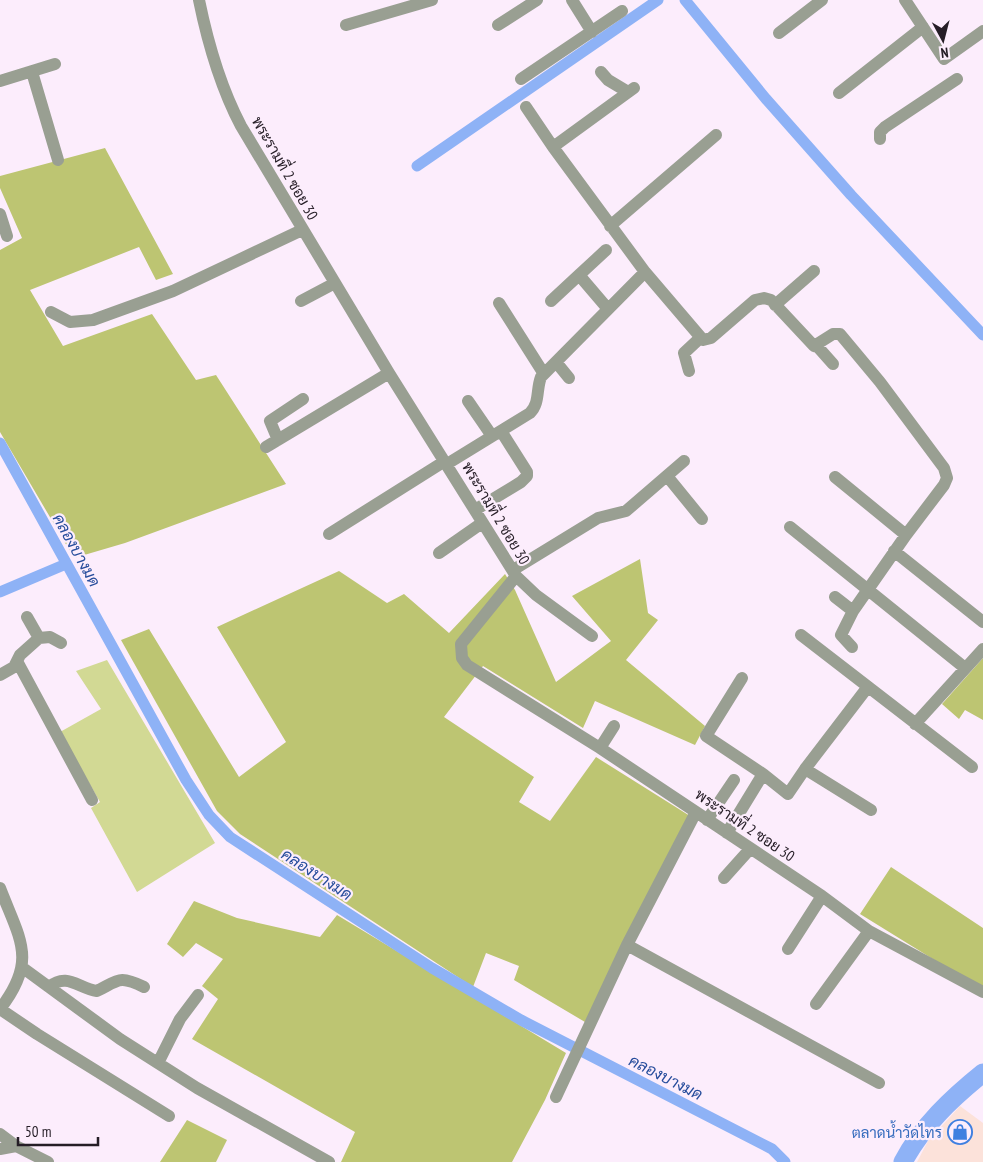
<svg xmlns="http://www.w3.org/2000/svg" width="983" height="1162" font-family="'PT Sans Narrow',Sarabun,sans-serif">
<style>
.commercial{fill:#fce2da}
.green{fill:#d2d994}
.forest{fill:#bdc572}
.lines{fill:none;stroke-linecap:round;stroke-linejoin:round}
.canal{stroke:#8eb2f6;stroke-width:11}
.river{stroke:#8eb2f6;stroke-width:19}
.minor{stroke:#999f92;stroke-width:12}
.labels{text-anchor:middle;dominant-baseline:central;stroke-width:4.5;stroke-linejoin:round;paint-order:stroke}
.street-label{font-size:15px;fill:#251d26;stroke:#fcedfc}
.shop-label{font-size:15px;fill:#366cbe;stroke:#fcedfc;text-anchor:end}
.water-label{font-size:16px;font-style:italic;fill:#274d9c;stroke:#fcedfc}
</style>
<rect width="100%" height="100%" fill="#fcedfc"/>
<path class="commercial" d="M960,1106l23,17v39h-66l11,-21z"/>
<path class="green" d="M107,660l108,183 -78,49 -46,-84 9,-6 -40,-70 41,-23 -25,-38z"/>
<path class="forest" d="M105,148l68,126 -17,6 -17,-33 -109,43 33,56 89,-32 44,66 20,-5 70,109 -161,59 -51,15 -74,-126v-182l22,-12 -22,-50v-12z
M640,559l8,54 10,7 -32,40 79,66 -10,19 -100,-44 -12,27 -100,-62 -39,51 90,60 -15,25 31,19 46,-64 94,59 -105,206 -71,-42 5,-14 -33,-13 -13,34 -233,-153 -23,-23 -96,-171 28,-11 90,148 47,-35 -69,-115 122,-56 48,32 17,-9 45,39 56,-59 10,16 41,92 55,-41 -39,-45z
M983,658v62l-18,-10 -6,9 -17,-15z
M891,867l92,61v62l-123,-76z
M194,901l43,17 83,19 17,-22 229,138 -21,47 -33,62h-171l14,-30 -163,-93 26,-40 -16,-13 21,-27 -27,-16 -13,14 -16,-13z
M187,1120l40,20 -11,22h-56z"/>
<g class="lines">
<path class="canal" d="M685,0l81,99 85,96 132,140
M417,166l241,-166
M0,443l186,337 23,35 21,22 202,131 89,52 251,129 13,13
M0,592l66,-28"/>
<path class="river" d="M903,1162c19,-36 49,-64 80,-89"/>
<path class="minor" d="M199,0c9,44 21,86 42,126l148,247 127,203 -55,68 1,14 5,7 133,83 222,148 47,35 114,61
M572,0l20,32
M905,0l39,59 39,-28
M346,25l86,-25
M498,25l39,-25
M779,33l43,-33
M32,72l26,88
M601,72l7,8 20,12
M521,79l101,-68
M0,81l55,-17
M634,88l-81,59 92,125
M839,93l84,-66
M526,107l27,40
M880,139v-7l5,-5 72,-48
M0,214l7,22
M610,226l106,-91
M579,275l27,-25
M301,301l34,-18
M551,301l28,-26 29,34
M499,303l45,71
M775,305l39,-34
M51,312l19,10 23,-2 80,-29 129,-61
M817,346l16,18
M556,362l13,16
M689,371l-5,-18 15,-14
M468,401l24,35
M278,440l-8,-19 33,-22
M266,447l123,-74
M447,464l83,-51c10,-10 6,-23 11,-36l104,-105 58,68 8,-2 44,-38 9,-2 7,2 43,46 19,-12h7l40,48 64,86 3,10 -3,7 -38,50 -53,76 -12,24 11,12
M667,476l35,43
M835,477l71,58
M475,510l46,-28 6,-6v-4l-26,-41
M790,527l175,141
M329,534l116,-73
M894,551l89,71
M439,553l43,-30
M513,570l85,-52 28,-7 58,-50
M516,576l20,19 56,41
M835,597l18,14
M27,617l12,21
M801,635l171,132
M17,661l75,139
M0,675l14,-8 6,-12 19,-17 11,-1 11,6
M915,724l68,-75
M600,748l14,-22
M805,769l62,-81
M763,774l25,20 17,-25 66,41
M707,820l27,-40
M727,833l36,-59 -57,-38 36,-58
M724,878l26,-29
M0,888c20,52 38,72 0,121
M627,945l252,138
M788,949l34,-53
M23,968l97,71 77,49 132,74
M49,987c18,-15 29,1 48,4 22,-11 22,-16 47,-4
M816,1004l53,-73
M0,1009l37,25 132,82
M158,1063l22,-44 18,-24
M556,1097l71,-152 69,-133
M0,1134l16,12 32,16
M0,1149l16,-3"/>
</g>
<defs>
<symbol id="shop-ring" viewBox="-11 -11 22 22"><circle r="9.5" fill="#fcedfc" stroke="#3f7fe0" stroke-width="1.5"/><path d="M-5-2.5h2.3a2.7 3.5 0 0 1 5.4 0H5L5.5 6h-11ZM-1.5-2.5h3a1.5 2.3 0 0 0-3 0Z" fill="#3f7fe0"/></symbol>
</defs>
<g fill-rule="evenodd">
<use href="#shop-ring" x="946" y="1118" width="28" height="28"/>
</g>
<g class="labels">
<g class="street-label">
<text transform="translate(285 168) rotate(60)">พระรามที่ 2 ซอย 30</text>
<text transform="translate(496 513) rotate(59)">พระรามที่ 2 ซอย 30</text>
<text transform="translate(745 825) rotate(34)">พระรามที่ 2 ซอย 30</text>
</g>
<g class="shop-label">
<text x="942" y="1132">ตลาดน้ำวัดไทร</text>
</g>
<g class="water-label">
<text transform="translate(77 550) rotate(61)">คลองบางมด</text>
<text transform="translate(317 874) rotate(33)">คลองบางมด</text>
<text transform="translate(666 1077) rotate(27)">คลองบางมด</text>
</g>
</g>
<g transform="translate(943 40) rotate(173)" stroke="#fcedfc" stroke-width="4" paint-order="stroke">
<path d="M0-4L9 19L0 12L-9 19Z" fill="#251d26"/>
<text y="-8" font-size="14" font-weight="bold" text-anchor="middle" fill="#251d26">N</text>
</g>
<path d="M18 1137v8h80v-8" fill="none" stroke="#251d26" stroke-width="2.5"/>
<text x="25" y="1137" font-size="15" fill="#251d26" stroke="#fcedfc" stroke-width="4" paint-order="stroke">50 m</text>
</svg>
